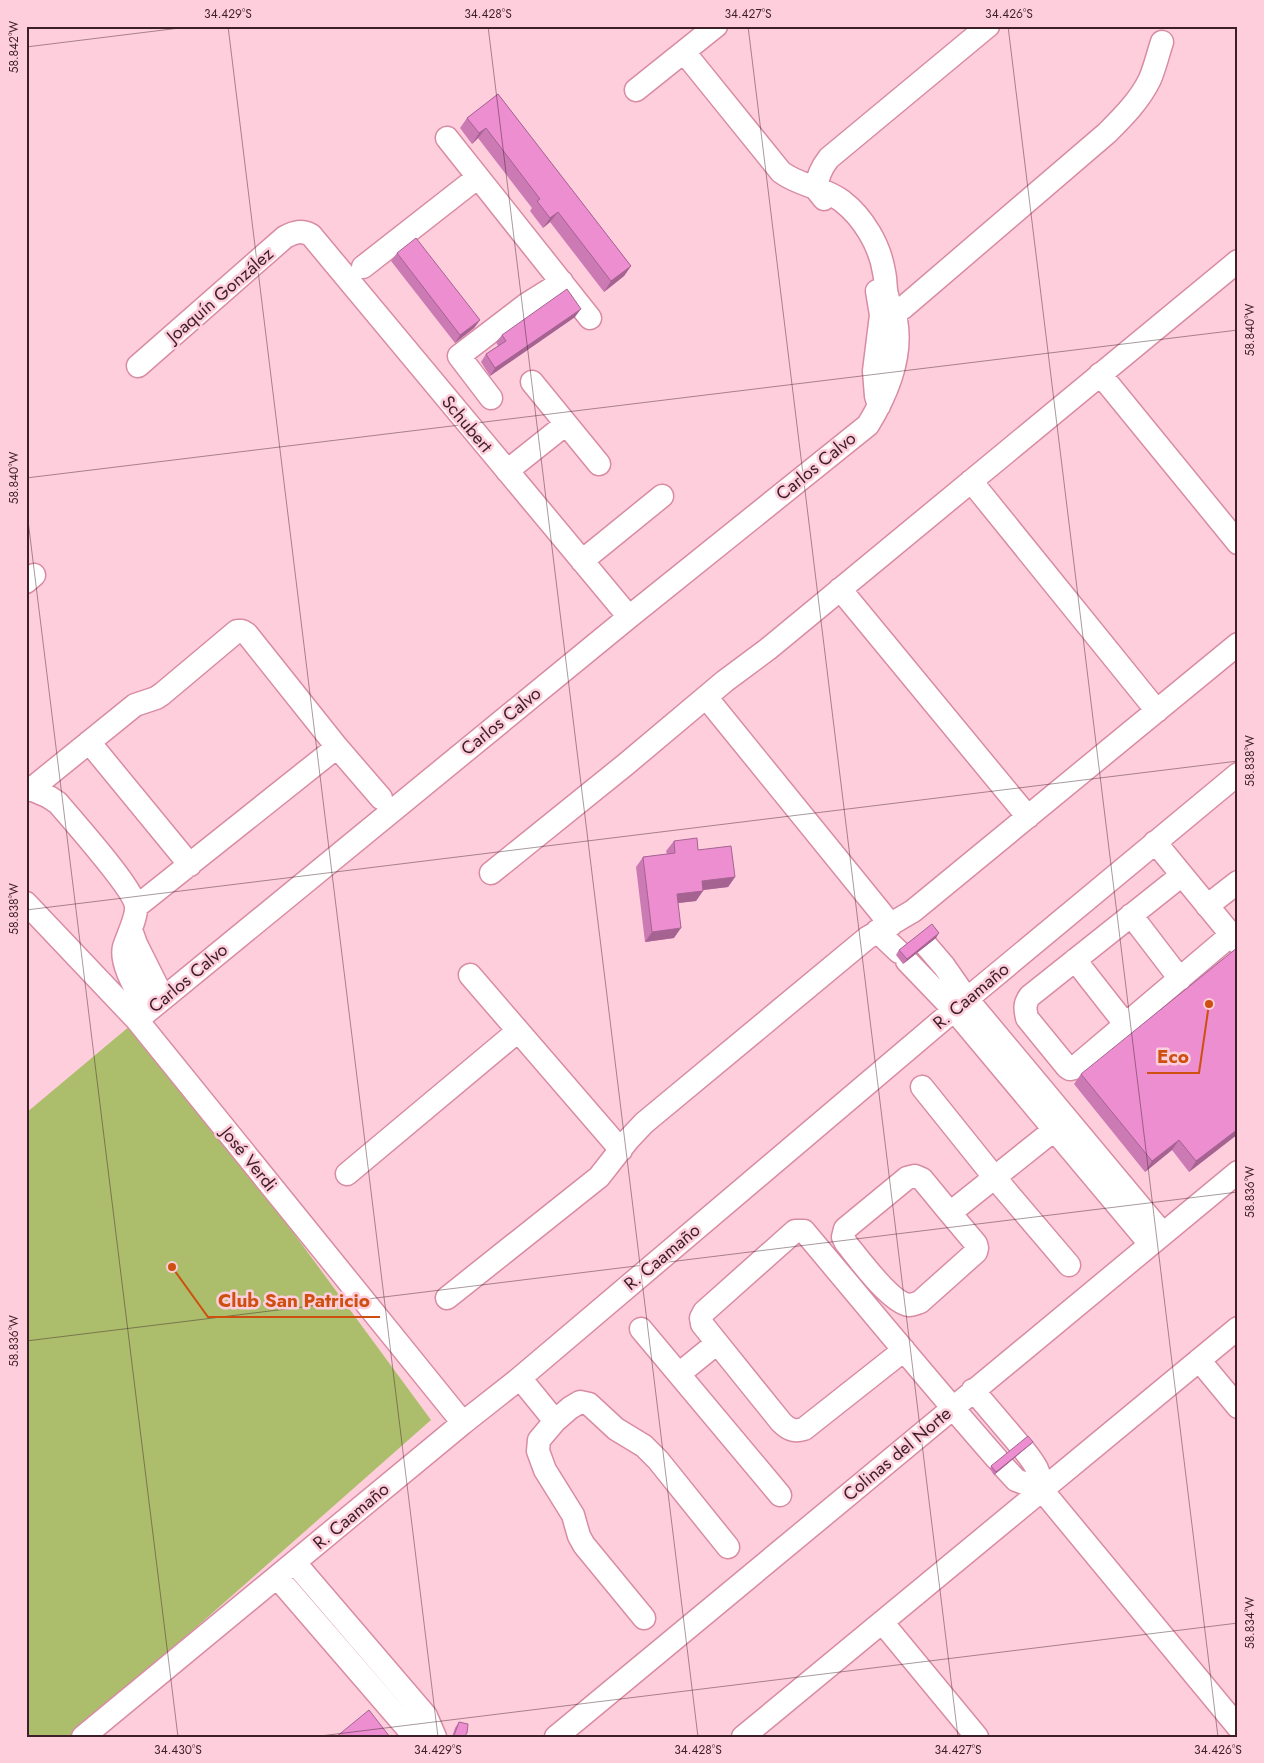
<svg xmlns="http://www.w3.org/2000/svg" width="1264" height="1763" font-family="Jost,sans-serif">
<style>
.green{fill:#acbe6b}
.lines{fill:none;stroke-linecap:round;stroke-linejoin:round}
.minor-casing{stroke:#d88ca4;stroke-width:25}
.minor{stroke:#fff;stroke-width:22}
.wall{fill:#cb7ab3}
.shaded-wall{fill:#a56392}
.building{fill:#ec8ed0;stroke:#a56392}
.ticks{fill:none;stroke:#3d1f29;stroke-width:1;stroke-opacity:0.45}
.labels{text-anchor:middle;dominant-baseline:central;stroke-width:5;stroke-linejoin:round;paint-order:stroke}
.street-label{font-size:18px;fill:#3d1f29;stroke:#ffcedc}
.leader{fill:none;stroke:#ce5010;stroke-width:2}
.callout-dot{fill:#ce5010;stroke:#ffcedc;stroke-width:2}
.callout-label{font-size:19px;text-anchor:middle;font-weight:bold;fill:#ce5010;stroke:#ffcedc;stroke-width:5;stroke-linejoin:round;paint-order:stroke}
.neatline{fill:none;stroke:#3d1f29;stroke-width:2}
.ticks-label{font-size:12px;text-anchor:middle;fill:#3d1f29}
</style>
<rect width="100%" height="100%" fill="#ffcedc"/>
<path class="green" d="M137,1020l294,400 -359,317h-46v-624z"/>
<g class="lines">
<defs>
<path id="minor" d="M636,90l80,-64
M447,138l143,180
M824,199l-8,-10c2,-13 5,-21 13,-31l159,-132
M363,267l115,-90
M877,291l4,24 -7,56 2,25 3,10
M881,315l14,-2 9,-6 203,-174c16,-16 33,-33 43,-54 5,-12 8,-25 12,-37
M138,366l147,-129c10,-5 16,-7 26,-2l318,382
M1100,374l138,169
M532,382l67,82
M491,398l-32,-42 68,-52 35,-22
M507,471l59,-47
M971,481l186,230
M582,561l80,-65
M26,582l8,-7
M840,589l188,228
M706,697l185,228
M89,742l101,123
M26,787l23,10 9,6c15,18 77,87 78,104 1,10 -9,30 -12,40 -5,17 16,49 24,64
M30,790l105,-85 21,-7 6,-4 75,-63h5l5,3 90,113 44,51
M1155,842l83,101
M491,873l134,-108 100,-84 43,-32 470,-388
M1182,875l-152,121c-6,8 -5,13 -3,22l40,49 3,2 4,-1 157,-133
M26,903l111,117 326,403
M1207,906l31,-24
M136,907l201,-160
M1131,915l49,64
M131,930l5,14 27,54
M877,931l22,21
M926,945l18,21 23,33 196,235
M1075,960l51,65
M907,961l47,49 196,234
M470,975l151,175
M137,1020l492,-403 239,-192c19,-31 35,-68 28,-105 -2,-9 -7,-16 -9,-25 -2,-7 -1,-15 -3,-23 -4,-26 -20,-54 -42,-71 -18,-14 -43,-15 -61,-29l-97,-120
M922,1087l73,91 74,87
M347,1174l171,-143
M950,1213l26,31 1,4 -1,4 -56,50c-3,1 -7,3 -11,3 -18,-2 -51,-47 -63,-62l-3,-6 2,-8 62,-51 8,-2 7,3 28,34 104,-83
M447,1298l152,-121 29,-37 16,-17 223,-185 46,-27 325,-267
M641,1329l139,166
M904,1350l-100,79c-11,3 -16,0 -23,-7l-79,-98 -1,-6 3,-6 91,-81h9c64,76 127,153 193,228
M1199,1360l39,47
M679,1374l38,-31
M520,1378l35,43
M973,1390l45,53
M1004,1467l12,13 26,10c-2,-19 -6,-25 -18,-40
M1042,1490l196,237
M295,1563l131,153 9,21
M277,1577l138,160
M644,1618l-60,-73 -5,-9 -6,-21 -28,-45 -7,-19 1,-11 16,-19 15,-13 10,-6 9,2 27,25 28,17 14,14 70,87
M882,1622l95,115
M83,1737l380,-314 57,-45 447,-379 271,-225
M556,1737l682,-565
M743,1737l495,-409"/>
</defs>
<use href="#minor" class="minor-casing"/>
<use href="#minor" class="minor"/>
</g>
<path class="wall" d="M498,94l133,172 -7,10 -20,16 -54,-70 -7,6 -13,-17 2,-3 -54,-70 -6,6 -12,-16 7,-10z
M397,253l83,67 -6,8 -19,15 -64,-82z
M575,317l-85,59 -9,-14 5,-8 12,-8 -2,-4 6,-7z
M674,841l24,9 37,27 -7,10 -25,3 -7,11 -18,2 -4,35 -29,4 -9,-75 7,-10 24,-3 -1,-3z
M936,938l-33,26 -7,-9 3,-5z
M1081,1074l157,60 -49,38 -17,-22 -27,22 -71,-88z
M1033,1442l-2,2 -37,31 -4,-6 1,-3z
M459,1722l5,15h-12l3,-9z"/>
<path class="shaded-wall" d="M486,128l-8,10 -6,6 7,-11z
M558,212l-8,10 -7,6 7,-10z
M631,266l-7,10 -20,16 7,-11z
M581,309l-6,8 -85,59 5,-8z
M480,320l-6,8 -19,15 5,-8z
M735,877l-7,10 -33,4 7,-10z
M703,891l-7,10 -26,3 7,-10z
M681,928l-7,10 -29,4 7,-10z
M939,933l-3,5 -33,26 4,-5z
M1238,1129v5l-49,38 7,-11z
M1179,1140l-7,10 -27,22 7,-11z
M1033,1442l-2,2 -37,31 2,-3z"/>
<path class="building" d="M498,94l133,172 -20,15 -53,-69 -8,6 -13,-17 3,-2 -54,-71 -7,5 -12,-15z
M416,238l64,82 -20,15 -63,-82z
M567,289l14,20 -86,59 -9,-14 20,-13 -4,-6z
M697,838l1,12 33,-4 4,31 -33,4 1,10 -26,3 4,34 -29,4 -9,-75 32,-4 -1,-12z
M932,924l7,9 -32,26 -8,-9z
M1238,947v182l-42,32 -17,-21 -27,21 -71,-87z
M1028,1436l5,6 -37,30 -5,-6z
M369,1710l21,27h-54z
M459,1722l9,2 -1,9 -3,4h-11l2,-4z"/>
<path class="ticks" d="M228,26l210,1711M488,26l210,1711M748,26l210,1711M1008,26l210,1711M26,47l170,-21M26,478l1212,-148M26,504l152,1233M26,910l1212,-149M26,1341l1212,-149M312,1737l926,-114"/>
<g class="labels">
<g class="street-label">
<text transform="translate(220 295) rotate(-41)">Joaquín González</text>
<text transform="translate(467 424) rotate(50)">Schubert</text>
<text transform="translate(816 466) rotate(-39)">Carlos Calvo</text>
<text transform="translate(501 721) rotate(-39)">Carlos Calvo</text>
<text transform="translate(188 978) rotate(-40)">Carlos Calvo</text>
<text transform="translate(971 996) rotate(-40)">R. Caamaño</text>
<text transform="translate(249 1159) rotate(51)">José Verdi</text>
<text transform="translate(662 1257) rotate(-40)">R. Caamaño</text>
<text transform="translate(897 1454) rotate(-40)">Colinas del Norte</text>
<text transform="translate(351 1516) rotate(-40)">R. Caamaño</text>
</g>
</g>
<path class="leader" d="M1209 1004L1199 1073H1147M172 1267L208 1317H380"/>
<g class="callout-dot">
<circle cx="1209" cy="1004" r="5"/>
<circle cx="172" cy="1267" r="5"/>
</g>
<g class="callout-label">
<text x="1173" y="1063">Eco</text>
<text x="294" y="1307">Club San Patricio</text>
</g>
<rect width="1264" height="1763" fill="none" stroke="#ffcedc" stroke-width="55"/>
<rect x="28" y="28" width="1208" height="1708" class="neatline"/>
<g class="ticks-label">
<text x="228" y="18">34.429°S</text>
<text x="488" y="18">34.428°S</text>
<text x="748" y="18">34.427°S</text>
<text x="1009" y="18">34.426°S</text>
<text transform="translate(14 47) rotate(-90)" y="4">58.842°W</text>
<text transform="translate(1250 330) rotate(-90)" y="4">58.840°W</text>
<text transform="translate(14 478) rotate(-90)" y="4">58.840°W</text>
<text transform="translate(1250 761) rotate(-90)" y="4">58.838°W</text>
<text transform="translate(14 909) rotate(-90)" y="4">58.838°W</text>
<text transform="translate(1250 1192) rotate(-90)" y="4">58.836°W</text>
<text transform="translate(14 1341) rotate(-90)" y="4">58.836°W</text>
<text transform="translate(1250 1623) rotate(-90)" y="4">58.834°W</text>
<text x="178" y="1754">34.430°S</text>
<text x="438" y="1754">34.429°S</text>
<text x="698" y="1754">34.428°S</text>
<text x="958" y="1754">34.427°S</text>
<text x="1218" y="1754">34.426°S</text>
</g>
</svg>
